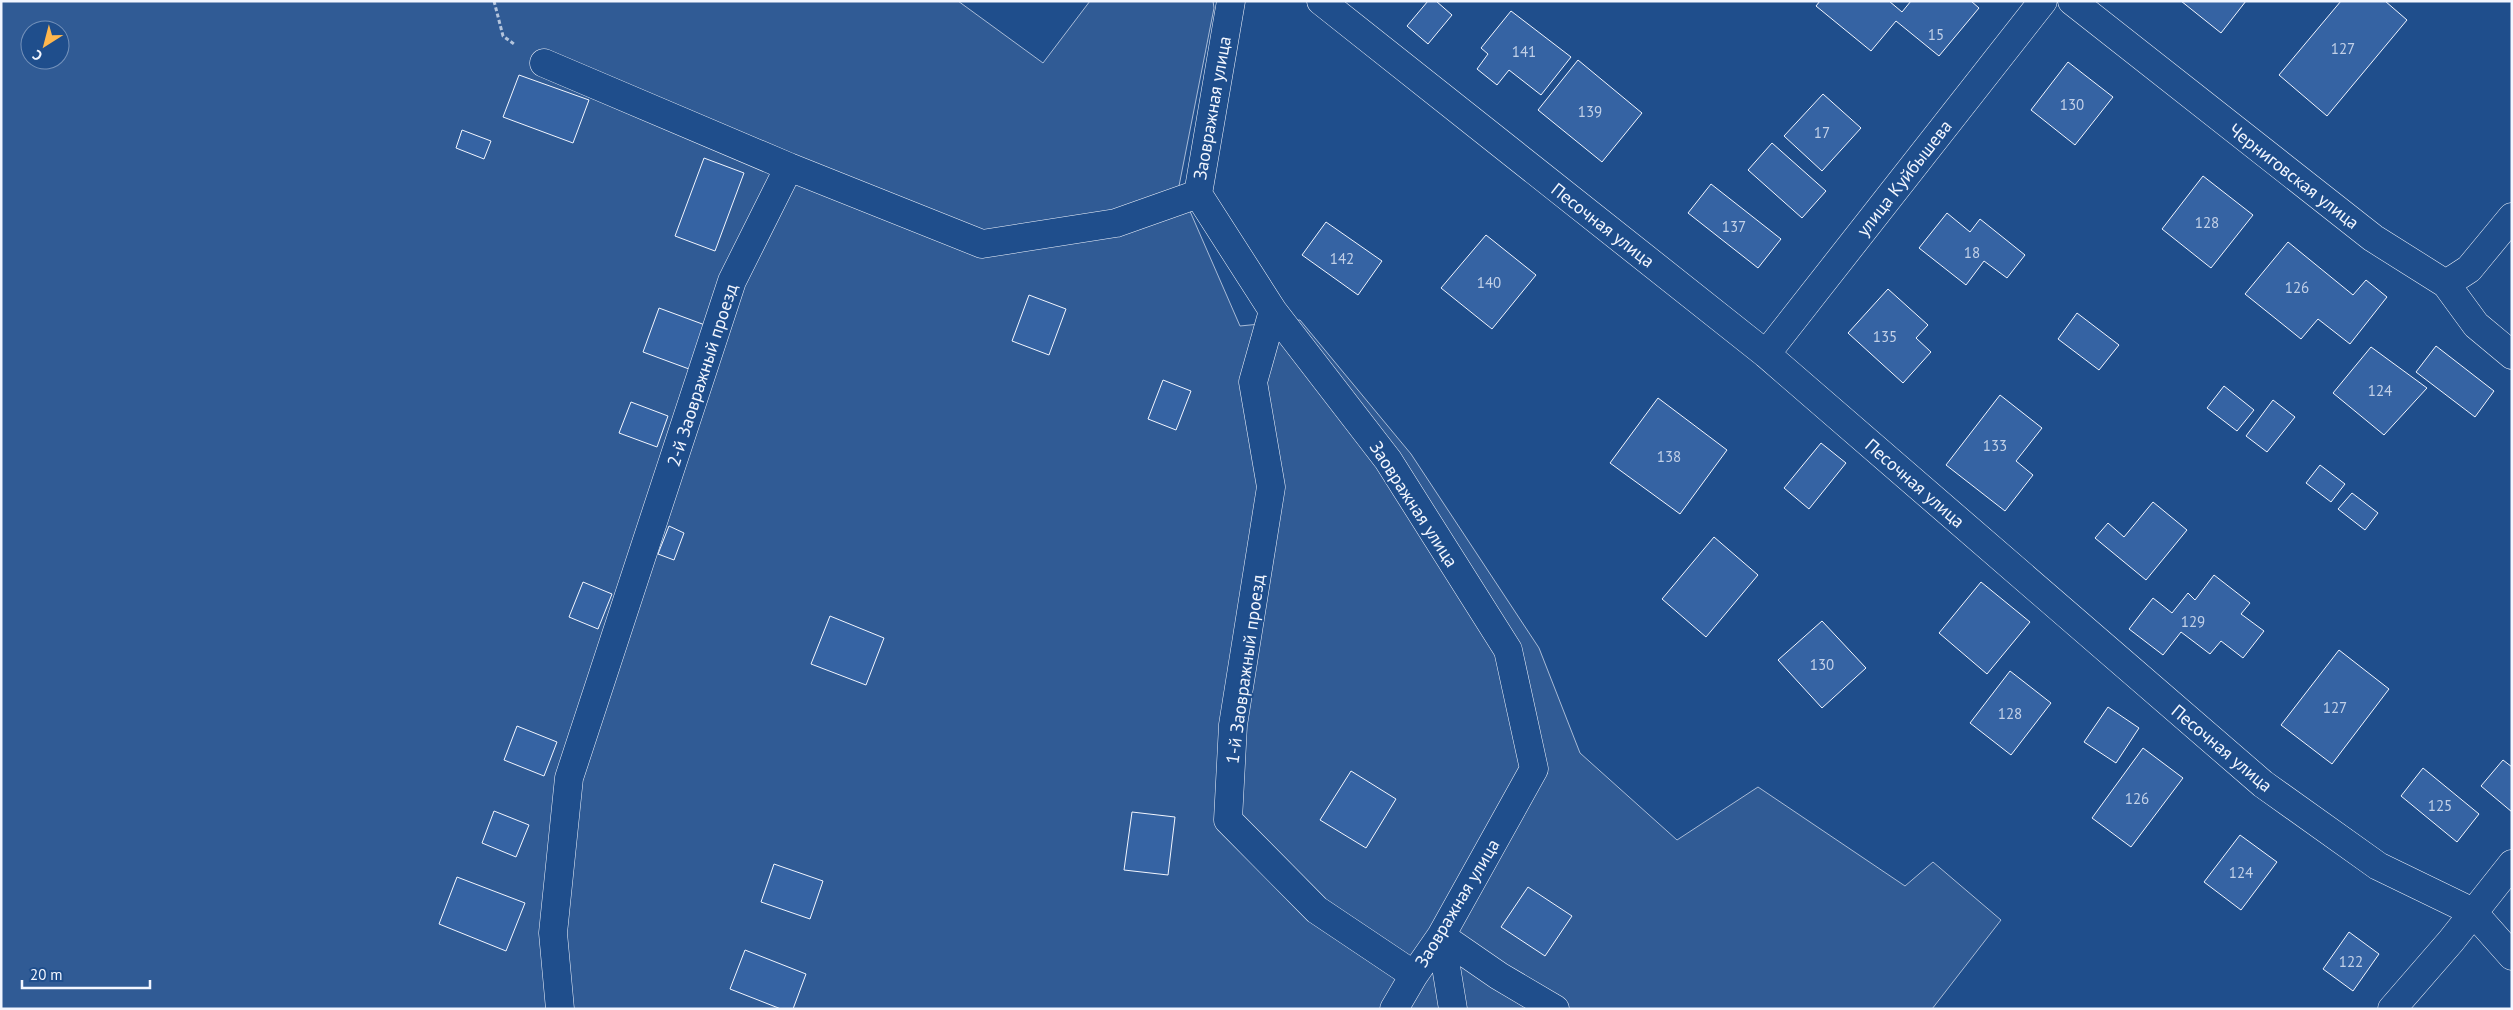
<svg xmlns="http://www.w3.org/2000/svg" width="2513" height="1010" font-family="'PT Sans',sans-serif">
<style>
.built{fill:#305b95;stroke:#a8bbd7;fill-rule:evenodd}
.building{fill:#3563a3;stroke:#f2f6ff}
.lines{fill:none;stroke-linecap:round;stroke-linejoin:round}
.minor-casing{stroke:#f2f6ff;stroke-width:29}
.path{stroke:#b3c4dc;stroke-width:3;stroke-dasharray:4 2.5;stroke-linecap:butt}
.minor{stroke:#1f4e8c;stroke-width:28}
.labels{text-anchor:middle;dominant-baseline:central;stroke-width:4;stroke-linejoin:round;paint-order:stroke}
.number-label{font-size:15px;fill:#c3d1e8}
.street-label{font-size:18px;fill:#f2f6ff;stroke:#1f4e8c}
</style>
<rect width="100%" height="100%" fill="#1f4e8c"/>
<path class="built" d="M1,1h957l85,62 47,-62h123l1,7 -35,178 61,140 60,-6 111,134 128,194 41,105 97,87 81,-53 147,99 28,-24 68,58 -69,89h-1931zM30,30h30v30h-30z"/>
<path class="building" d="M1428,1h8l16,14 -24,29 -21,-18z
M1820,1h69l13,11 9,-11h60l8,7 -40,48 -43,-35 -25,30 -55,-45z
M2181,1h65l-25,32z
M2341,1h44l22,19 -80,96 -48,-41z
M1511,11l60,46 -30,38 -32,-25 -12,15 -20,-16 11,-15 -7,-6z
M1578,60l64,53 -40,49 -64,-52z
M2068,62l45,35 -38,48 -44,-35z
M519,75l70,25 -16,43 -70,-26z
M1823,94l38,34 -39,43 -38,-35z
M462,130l29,11 -7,18 -28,-11z
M1772,143l54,48 -24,27 -54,-48z
M704,158l40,15 -29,78 -40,-15z
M2203,176l50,39 -42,53 -49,-39z
M1711,184l70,55 -23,29 -70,-55z
M1947,213l23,19 10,-13 45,36 -18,23 -23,-17 -18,24 -47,-37z
M1326,222l56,39 -24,34 -56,-40z
M1486,235l50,40 -44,54 -51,-41z
M2288,242l65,53 13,-15 21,17 -37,47 -32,-25 -17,20 -56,-45z
M1888,289l40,36 -12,13 15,14 -28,31 -55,-50z
M1029,295l37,14 -17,46 -37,-14z
M659,308l46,17 -16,44 -46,-17z
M2077,313l42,32 -20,25 -41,-31z
M2436,346l58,45 -19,26 -59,-45z
M2371,347l56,41 -43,47 -51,-42z
M1163,380l28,11 -15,39 -28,-11z
M2224,386l30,24 -17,21 -30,-23z
M2000,395l42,33 -26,33 17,14 -28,36 -59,-46z
M1658,398l69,52 -47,64 -70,-51z
M2273,400l22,17 -28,35 -21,-16z
M631,402l37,14 -11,31 -38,-14z
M1821,443l25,20 -37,46 -25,-21z
M2320,465l25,19 -14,18 -25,-19z
M2352,493l26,20 -13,17 -27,-21z
M2153,502l34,28 -41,50 -51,-42 13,-15 16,14z
M669,526l15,7 -10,27 -16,-6z
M1714,537l44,38 -52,62 -44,-38z
M2214,575l36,28 -9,11 23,17 -21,27 -22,-17 -11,13 -29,-22 -18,23 -34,-26 24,-31 19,15 16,-20 7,7z
M583,582l29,12 -14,35 -29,-12z
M1981,582l49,40 -43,52 -48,-41z
M830,616l54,22 -18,47 -55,-21z
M1822,621l44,47 -44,40 -44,-48z
M2339,650l50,39 -57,75 -51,-39z
M2010,671l41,32 -40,52 -41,-32z
M2108,707l31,21 -23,35 -32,-21z
M517,726l40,16 -13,34 -40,-16z
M2143,748l40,30 -52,69 -39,-29z
M2503,760l9,7v45l-31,-26z
M2423,768l56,46 -22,28 -56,-46z
M1351,771l45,28 -30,49 -46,-28z
M494,811l35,14 -13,32 -34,-14z
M1132,812l43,5 -7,58 -44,-5z
M2240,835l37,27 -36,48 -37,-28z
M774,864l49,17 -13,38 -49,-17z
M457,877l68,26 -19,48 -67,-27z
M1528,887l44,29 -27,40 -44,-29z
M2349,932l30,22 -26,37 -30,-22z
M745,950l61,24 -13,35h-12l-51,-20z"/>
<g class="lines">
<defs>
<path id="minor" d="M1231,1l-33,193 75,117 115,149 120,190 26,119 -93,167 -27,39 -20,34
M1321,1l445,353 497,430 115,82 95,46 39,44
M2072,1l301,237 73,46 30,41 36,30
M544,63l245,104
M2446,284l23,-15 43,-52
M1273,311l-20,71 18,105 -38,238 -5,95 89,90 97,65
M1766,354l277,-353
M1441,936l58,40 56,33
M1441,936l12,73
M560,1009l-7,-76 16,-155 163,-497 57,-114 193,77 134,-21 82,-29
M2392,1009l59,-68 61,-77"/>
</defs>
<use href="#minor" class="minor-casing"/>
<path class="path" d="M494,1l9,35 11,8"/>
<use href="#minor" class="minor"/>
</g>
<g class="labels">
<g class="number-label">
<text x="1936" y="34">15</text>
<text x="2343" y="48">127</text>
<text x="1524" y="51">141</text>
<text x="2072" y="104">130</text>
<text x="1590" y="111">139</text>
<text x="1822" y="132">17</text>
<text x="2207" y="222">128</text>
<text x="1734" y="226">137</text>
<text x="1972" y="252">18</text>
<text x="1342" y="258">142</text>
<text x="1489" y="282">140</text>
<text x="2297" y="287">126</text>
<text x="1885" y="336">135</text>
<text x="2380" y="390">124</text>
<text x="1995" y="445">133</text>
<text x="1669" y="456">138</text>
<text x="2193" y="621">129</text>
<text x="1822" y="664">130</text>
<text x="2335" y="707">127</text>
<text x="2010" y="713">128</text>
<text x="2137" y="798">126</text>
<text x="2440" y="805">125</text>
<text x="2241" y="872">124</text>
<text x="2351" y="961">122</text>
</g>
<g class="street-label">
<text transform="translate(1212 108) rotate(-80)">Заовражная улица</text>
<text transform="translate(2294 176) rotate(38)">Черниговская улица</text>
<text transform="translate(1904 178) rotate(-52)">улица Куйбышева</text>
<text transform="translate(1603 225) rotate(38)">Песочная улица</text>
<text transform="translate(702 375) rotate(-72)">2-й Заовражный проезд</text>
<text transform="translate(1915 483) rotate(41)">Песочная улица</text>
<text transform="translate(1414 504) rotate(57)">Заовражная улица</text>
<text transform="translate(1245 669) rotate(-82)">1-й Заовражный проезд</text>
<text transform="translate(2222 748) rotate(40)">Песочная улица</text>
<text transform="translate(1457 903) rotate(-59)">Заовражная улица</text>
</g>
</g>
<rect width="2513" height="1010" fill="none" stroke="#f2f6ff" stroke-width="5"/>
<g transform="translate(45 45) rotate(216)"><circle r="24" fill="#1f4e8c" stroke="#7391ba"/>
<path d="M0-4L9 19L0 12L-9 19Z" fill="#ffb74d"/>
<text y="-8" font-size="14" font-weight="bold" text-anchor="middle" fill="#f2f6ff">С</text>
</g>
<path d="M22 980v8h128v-8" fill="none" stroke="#f2f6ff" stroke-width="2.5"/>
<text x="30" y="980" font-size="15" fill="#f2f6ff" stroke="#1f4e8c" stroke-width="4" paint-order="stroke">20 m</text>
</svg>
